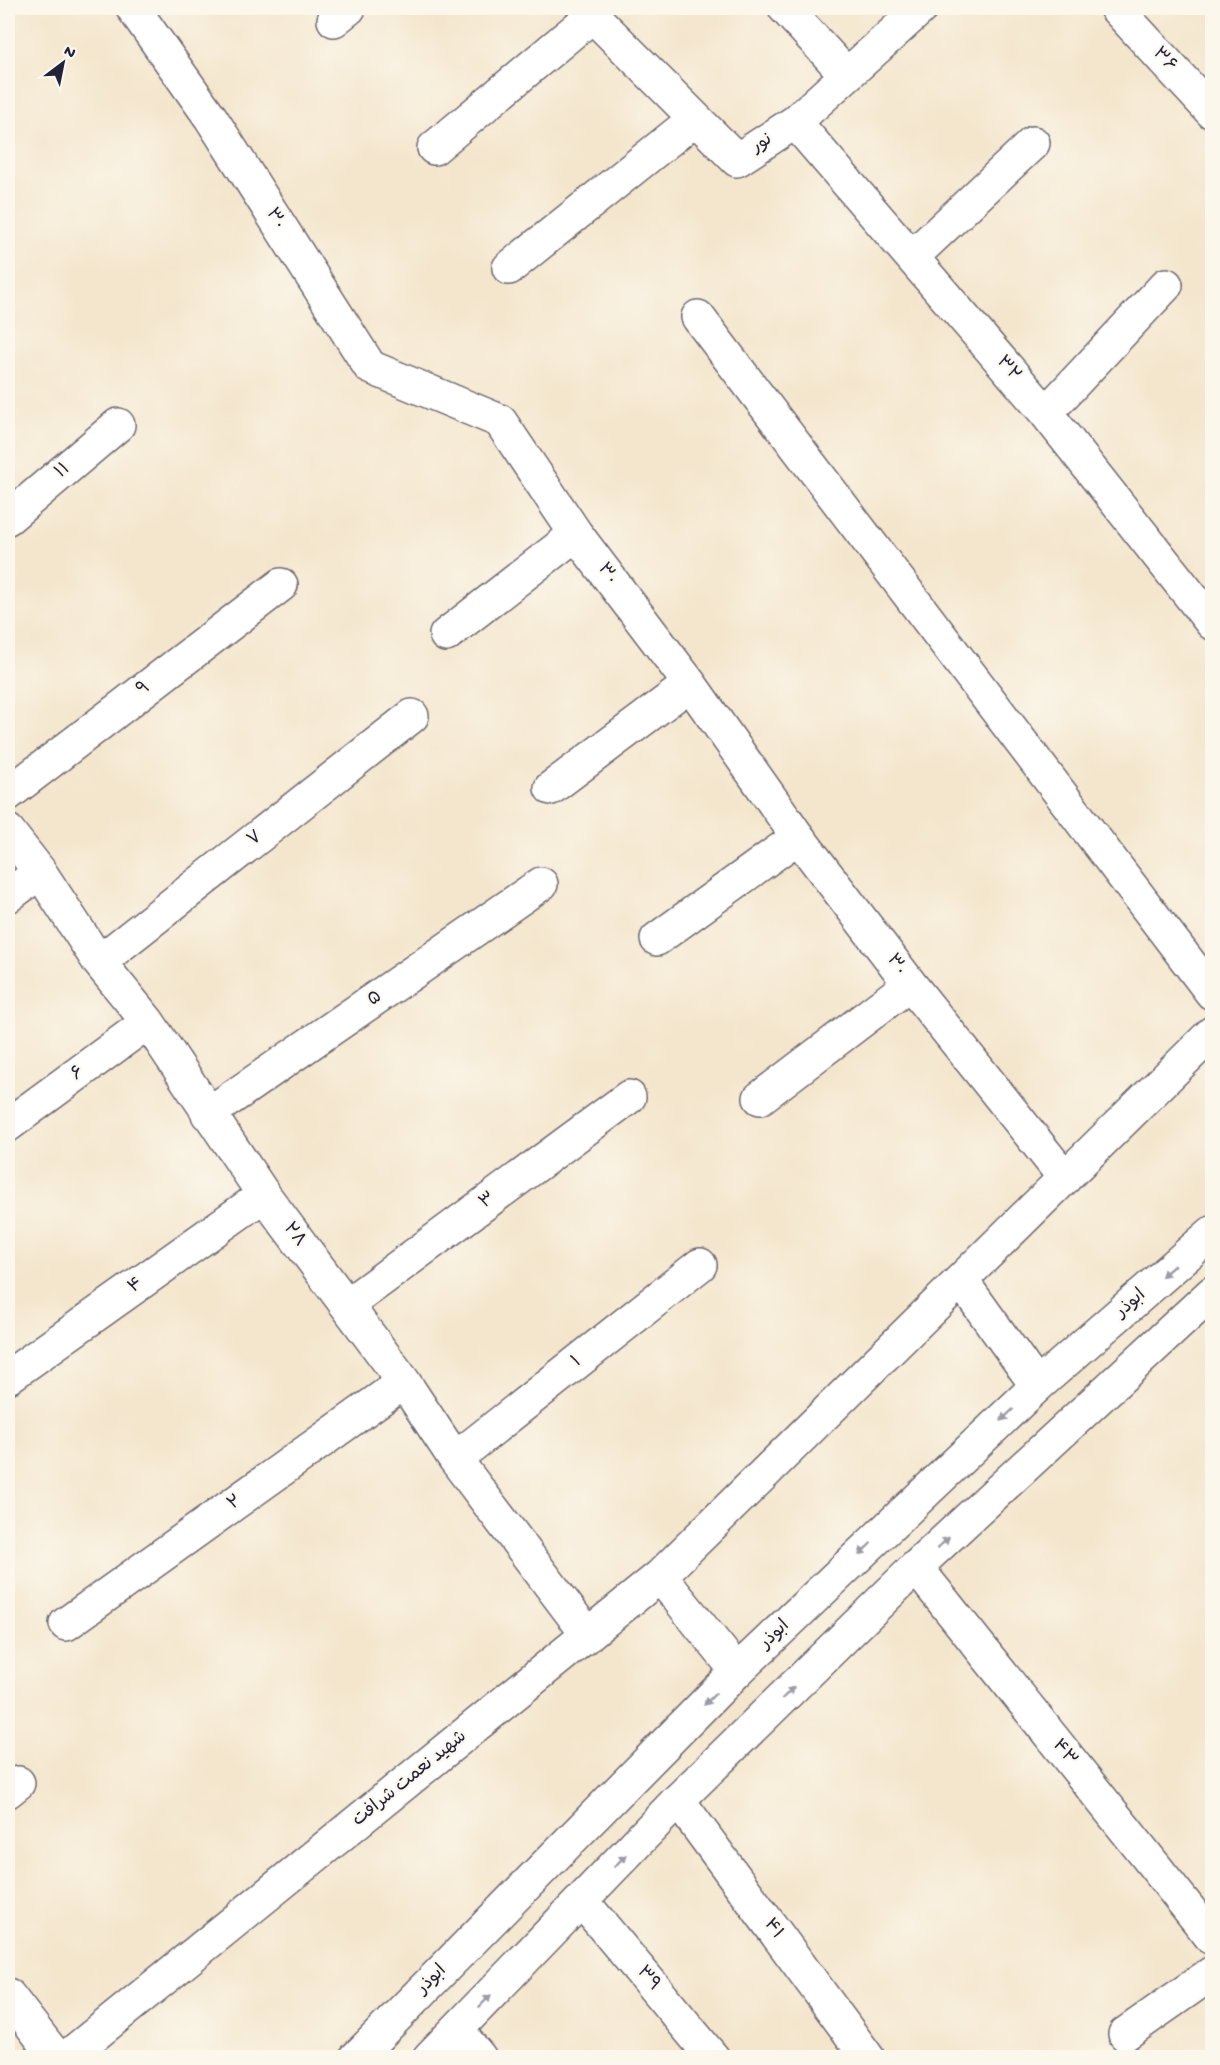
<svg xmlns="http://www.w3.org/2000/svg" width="1220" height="2065" font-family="'Gochi Hand','Playpen Sans Arabic',sans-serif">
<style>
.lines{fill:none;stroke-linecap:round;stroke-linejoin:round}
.minor-casing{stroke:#6c676e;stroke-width:36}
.major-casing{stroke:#6c676e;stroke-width:36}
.minor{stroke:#fff;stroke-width:33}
.major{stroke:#fff;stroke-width:33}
.oneway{fill:#9c9ca7}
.labels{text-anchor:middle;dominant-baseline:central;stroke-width:4.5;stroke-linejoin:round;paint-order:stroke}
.street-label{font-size:18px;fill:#22223b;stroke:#fbf7ec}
</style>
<rect width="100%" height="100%" fill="#fbf7ec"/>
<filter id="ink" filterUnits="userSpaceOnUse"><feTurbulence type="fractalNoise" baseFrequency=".0167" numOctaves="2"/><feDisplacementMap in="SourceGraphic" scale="12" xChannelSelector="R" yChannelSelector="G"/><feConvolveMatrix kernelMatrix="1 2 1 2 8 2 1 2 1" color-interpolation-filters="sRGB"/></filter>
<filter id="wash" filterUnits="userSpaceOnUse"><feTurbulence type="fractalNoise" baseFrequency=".008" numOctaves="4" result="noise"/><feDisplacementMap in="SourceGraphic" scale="24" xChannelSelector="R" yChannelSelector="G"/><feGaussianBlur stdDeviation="1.35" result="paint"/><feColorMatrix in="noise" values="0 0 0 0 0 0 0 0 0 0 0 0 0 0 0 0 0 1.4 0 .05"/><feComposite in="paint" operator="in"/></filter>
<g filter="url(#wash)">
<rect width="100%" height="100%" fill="#f4e6cd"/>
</g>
<g filter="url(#ink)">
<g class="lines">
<defs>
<path id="minor" d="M133,8l78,110 159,249 130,54 76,113 114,150 108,153 112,147 155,194
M585,8l152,152 58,-38 126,-114
M785,8l61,66
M1116,8l96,104
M334,20l15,-12
M795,122l251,291 166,210
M434,148l158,-132
M912,257l121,-114
M509,268l186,-149
M698,317l514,676
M1046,413l120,-128
M8,518l110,-93
M446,635l130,-101
M551,788l139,-104
M8,794l273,-209
M8,831l32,41 59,90 49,60 116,173 140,187 51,77 133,176
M8,896l32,-24
M657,939l141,-102
M99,962l313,-246
M760,1098l150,-114
M208,1114l333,-230
M8,1125l140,-103
M961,1280l76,106
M347,1305l282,-208
M8,1377l256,-182
M455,1459l245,-194
M916,1567l296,371
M660,1576l77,95
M66,1624l338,-242
M8,1791l10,-8
M678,1800l190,258
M582,1901l131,157
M8,1995l49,63
M457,2030l23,28
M1125,2034l87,-61
M66,2058l594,-482 552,-543"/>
<path id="major" d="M356,2058l381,-387 300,-285 175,-153
M429,2058l249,-258 238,-233 296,-274"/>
</defs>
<use href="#minor" class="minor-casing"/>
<use href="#major" class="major-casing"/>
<use href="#minor" class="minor"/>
<use href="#major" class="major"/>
</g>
<defs><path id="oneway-solid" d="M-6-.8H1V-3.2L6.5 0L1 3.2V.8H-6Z" transform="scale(1.5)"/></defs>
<g class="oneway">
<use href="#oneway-solid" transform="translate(1168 1271) rotate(139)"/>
<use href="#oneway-solid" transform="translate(1007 1415) rotate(136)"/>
<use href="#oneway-solid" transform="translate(943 1543) rotate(-43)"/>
<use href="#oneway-solid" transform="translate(865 1549) rotate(136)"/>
<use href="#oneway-solid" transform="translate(788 1693) rotate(-44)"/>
<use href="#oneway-solid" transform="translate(710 1699) rotate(135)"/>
<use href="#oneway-solid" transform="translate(620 1861) rotate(-46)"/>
<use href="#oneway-solid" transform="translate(485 2001) rotate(-46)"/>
</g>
</g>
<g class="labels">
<g class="street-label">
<text transform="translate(1164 60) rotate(47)">۳۶</text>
<text transform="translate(762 144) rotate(-33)">نور</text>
<text transform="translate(275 219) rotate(57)">۳۰</text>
<text transform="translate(1008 369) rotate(49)">۳۲</text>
<text transform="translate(63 471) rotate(-40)">۱۱</text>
<text transform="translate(607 574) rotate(53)">۳۰</text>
<text transform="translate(144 689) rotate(-37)">۹</text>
<text transform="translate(255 839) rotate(-38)">۷</text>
<text transform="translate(896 965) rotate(53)">۳۰</text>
<text transform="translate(375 999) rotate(-35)">۵</text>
<text transform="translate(78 1074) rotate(-36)">۶</text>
<text transform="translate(488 1201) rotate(-36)">۳</text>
<text transform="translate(294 1235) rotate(53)">۲۸</text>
<text transform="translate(136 1286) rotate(-35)">۴</text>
<text transform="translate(1131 1304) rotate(-41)">ابوذر</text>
<text transform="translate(577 1362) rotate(-38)">۱</text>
<text transform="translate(235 1503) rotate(-36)">۲</text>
<text transform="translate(775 1635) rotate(-44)">ابوذر</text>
<text transform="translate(1064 1753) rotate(51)">۴۳</text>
<text transform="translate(410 1779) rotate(-39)">شهید نعمت شرافت</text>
<text transform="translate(773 1929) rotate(54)">۴۱</text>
<text transform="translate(648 1979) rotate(50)">۳۹</text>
<text transform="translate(432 1980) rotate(-45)">ابوذر</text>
</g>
</g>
<rect width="1220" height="2065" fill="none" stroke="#fbf7ec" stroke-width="30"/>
<g transform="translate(63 63) rotate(32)" stroke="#fbf7ec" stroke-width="4.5" paint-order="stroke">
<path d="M0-4.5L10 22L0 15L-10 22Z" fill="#22223b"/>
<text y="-9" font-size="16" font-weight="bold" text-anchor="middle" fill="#22223b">N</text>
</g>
</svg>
